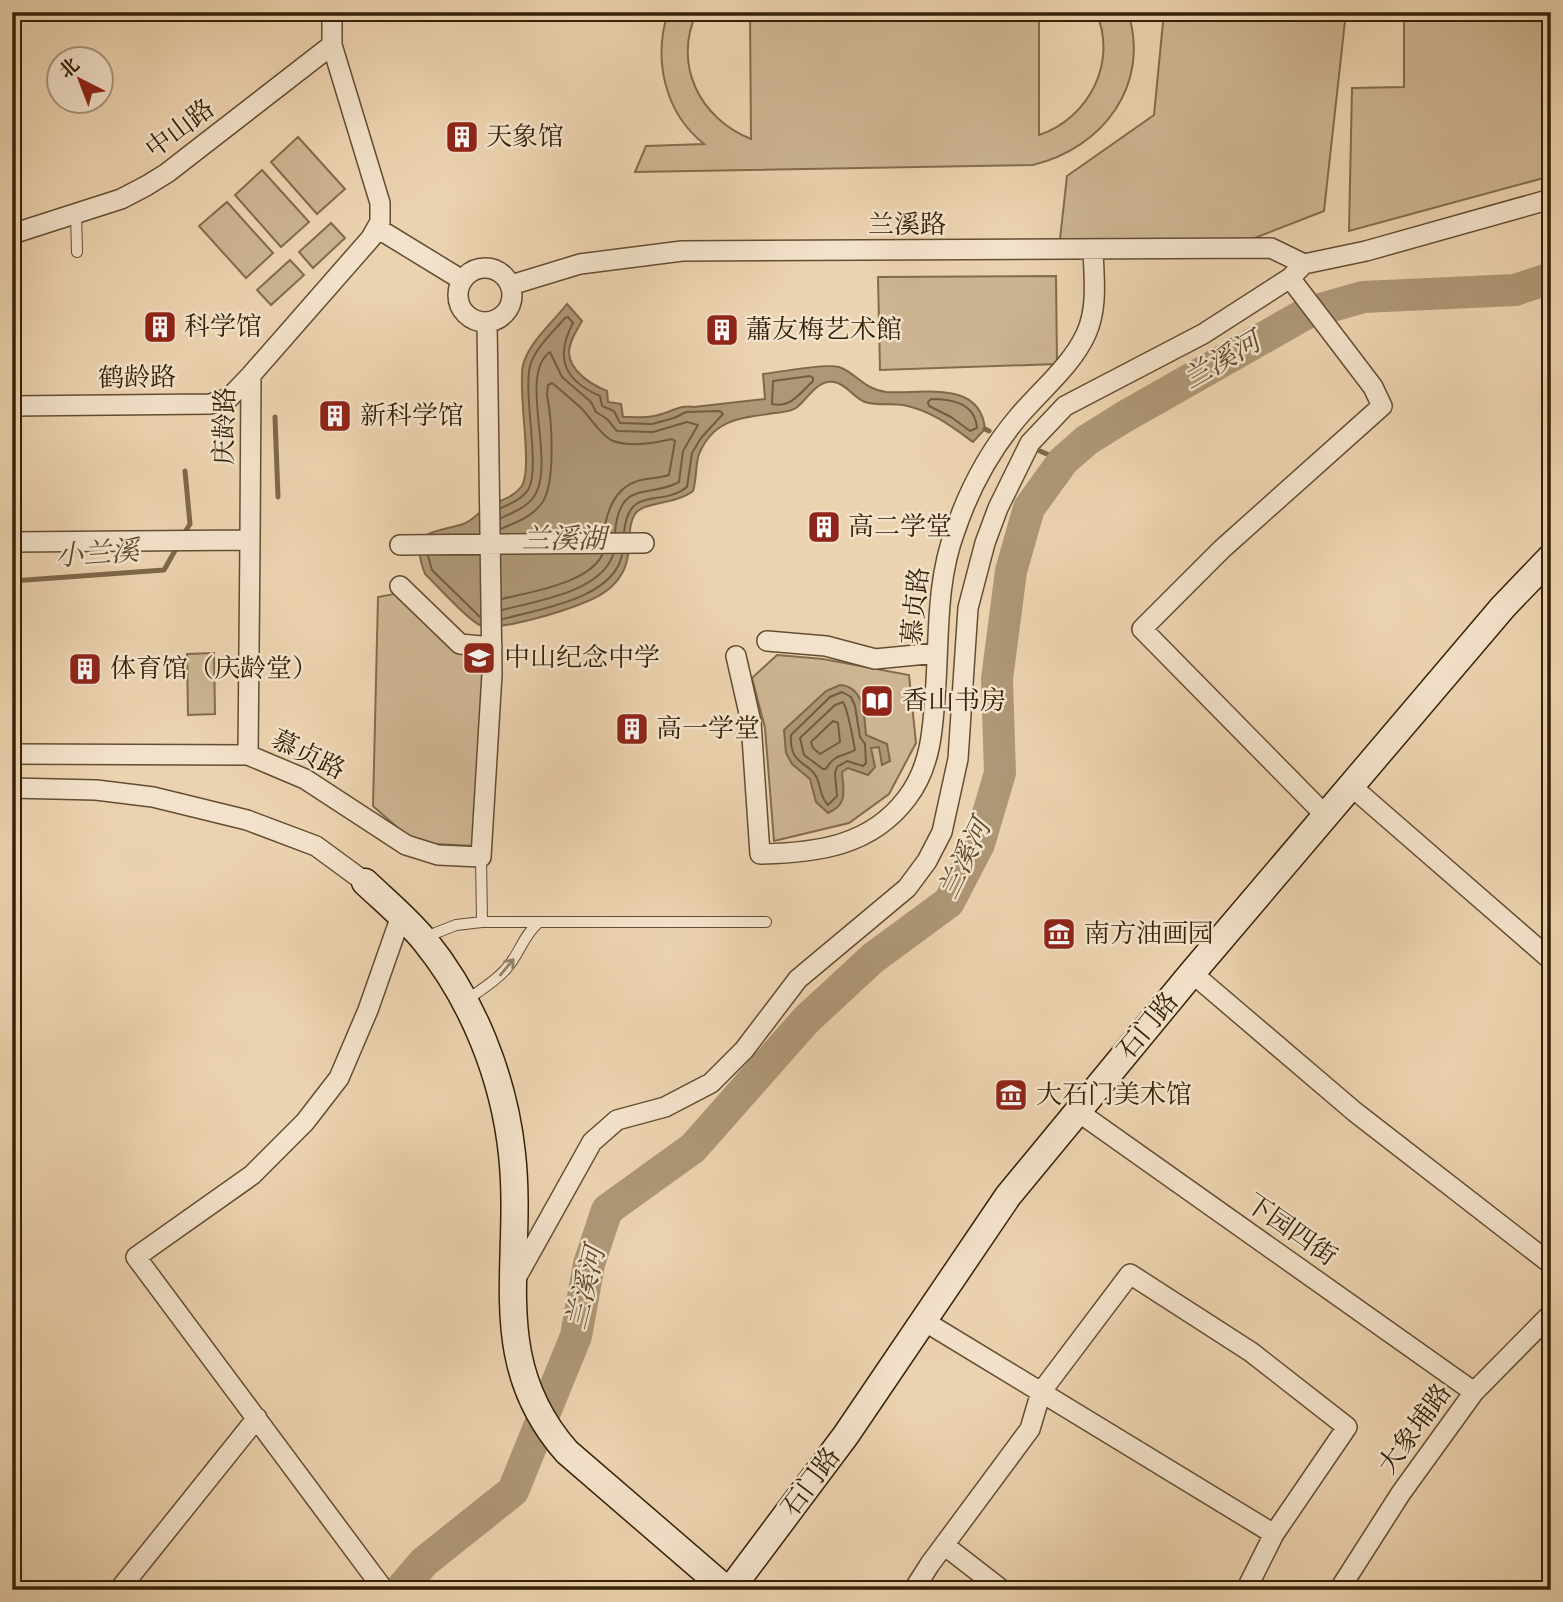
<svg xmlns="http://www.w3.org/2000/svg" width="1563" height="1602" font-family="'Libre Bodoni','Noto Serif SC',serif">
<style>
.green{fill:#cdb592;stroke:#816c4c;stroke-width:2}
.water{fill:#ae9776;stroke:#7e684a;stroke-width:2}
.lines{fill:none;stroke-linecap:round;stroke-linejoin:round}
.shore{stroke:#725c3e;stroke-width:2}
.stream{stroke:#7e684a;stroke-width:5}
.river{stroke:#ae9776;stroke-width:32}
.lane-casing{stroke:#634e31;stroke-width:12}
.street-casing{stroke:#634e31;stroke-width:22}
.secondary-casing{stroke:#352207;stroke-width:29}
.lane{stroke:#f3e2cb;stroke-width:10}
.street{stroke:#f3e2cb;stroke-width:19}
.secondary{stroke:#f3e2cb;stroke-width:26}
.oneway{stroke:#948269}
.labels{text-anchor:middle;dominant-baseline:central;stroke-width:5;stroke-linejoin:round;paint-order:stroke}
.street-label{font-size:26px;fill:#352207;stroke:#f3e2cb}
.poi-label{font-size:26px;fill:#352207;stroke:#f3e2cb;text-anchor:start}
.water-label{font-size:28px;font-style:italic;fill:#5f4b2e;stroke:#f3e2cb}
</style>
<rect width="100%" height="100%" fill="#ecd3af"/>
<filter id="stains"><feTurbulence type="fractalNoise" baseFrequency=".00286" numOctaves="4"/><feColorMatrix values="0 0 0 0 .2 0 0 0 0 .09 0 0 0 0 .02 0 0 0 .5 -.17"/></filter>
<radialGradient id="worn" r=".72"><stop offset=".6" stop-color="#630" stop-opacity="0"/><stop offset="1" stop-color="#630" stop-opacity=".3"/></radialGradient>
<path class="green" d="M668,12h29c-25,52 3,107 54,127l-1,-127h289v123c50,-17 79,-73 57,-123h32c23,73 -25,136 -95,153l-398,7 11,-26 58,-2c-40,-32 -51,-85 -36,-132z
M1164,12h182l-22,199 -77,30 -187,-2 7,-63 87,-61z
M1384,12h167v164l-202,55 3,-143 52,-1v-68h-20z
M298,137l47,52 -28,25 -46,-52z
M262,170l47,52 -28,25 -46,-52z
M227,202l46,51 -27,25 -47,-52z
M331,223l14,15 -32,30 -14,-16z
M290,260l14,15 -33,30 -14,-15z
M1056,276l1,88 -177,6 -2,-93z
M415,590l68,67 -7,189 -61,-3 -42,-37 5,-209z
M214,653l1,61 -27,1 -1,-61z
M777,655l46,4 86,16 7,68 -27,51 -40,29 -75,18 -9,-113 -13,-50z"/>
<path class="water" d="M567,304l15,17c-5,9 -13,20 -13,31 0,19 23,33 38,39l1,11 13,2 2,13c10,0 21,1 31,-1 14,-2 26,-12 40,-9l71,-8 -2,-25c16,-2 63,-11 76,-7 16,5 24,22 47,25 34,3 94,-14 99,37l-12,13c-22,-16 -43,-32 -70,-37 -12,-2 -26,1 -38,-3 -12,-4 -18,-18 -31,-20 -17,-3 -27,18 -38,26 -6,4 -15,4 -21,5 -33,5 -61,5 -76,41 -4,12 -2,25 -6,37 -18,14 -49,10 -58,23 -10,15 -1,41 -14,61 -7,12 -21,21 -33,26 -21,9 -88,31 -108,24 -13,-5 -43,-40 -55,-51 -17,-45 6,-40 38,-50 9,-3 14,-10 21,-15 12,-8 28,-10 37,-22 13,-17 -4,-95 2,-122 6,-23 30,-43 44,-61z
M840,685c25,2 24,31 26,50l21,9 3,17 -8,4 -3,-18 -8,1 4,19 -7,8 -20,-7 -6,4c1,18 7,32 -14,41l-12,-11 -6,-23 -18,-15 -6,-11 -2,-23 42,-39z"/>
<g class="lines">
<path class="shore" d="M810,376l3,2v3c-13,12 -22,27 -41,23l1,-23z
M931,399c21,0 44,4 46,29l-7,3 -19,-14 -22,-11 -1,-4z
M501,508c10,-4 21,-9 27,-18 13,-21 -5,-94 2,-124 5,-18 23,-34 35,-48l3,-1 5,6c-18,34 -10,57 27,73l2,10 12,5 6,12 32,1 22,-6 12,-6 34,-1 3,3 -22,24 -9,15 -5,34c-26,21 -58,-3 -63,45
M501,518c11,-5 24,-10 32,-20 25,-32 -16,-124 17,-146l12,25 29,25 5,10 11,7 10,12 36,1 34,-10 11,3 -15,26 -4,31c-32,17 -59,-3 -64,50
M501,529c15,-7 31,-12 41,-26 14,-20 10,-83 5,-108l1,-10 4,-2c9,7 20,17 29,25 10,10 18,25 30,32 17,8 44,3 61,-1l3,2 -6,34c-9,3 -19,3 -28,5 -25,6 -34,29 -37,52
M428,556l4,14 48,47
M502,599c28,-7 87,-16 100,-44
M502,610c35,-9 98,-18 111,-55
M503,619c36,-10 110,-20 119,-64
M842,692l9,5 4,9 5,31 5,7 1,19 -3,3 -16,-5 -10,6 -2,6 2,23 -9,9c-8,-8 -7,-17 -11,-27 -8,-17 -28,-12 -26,-43l39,-38z
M843,702c5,8 10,37 12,48 -12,7 -20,3 -29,19h-3l-19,-14 -4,-17 35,-33z
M833,721l5,2 2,19 -20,12 -7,-6 -2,-6z"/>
<path class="stream" d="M275,417l3,80
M985,429l4,2
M1040,451l23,10
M183,535l7,-11 -5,-53
M12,581l152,-11 13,-23"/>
<path class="river" d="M400,1590l24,-28 89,-71 63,-155 13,-72 18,-54 86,-62 113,-128 67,-62 76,-56 30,-58 21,-71 -3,-94 14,-108 18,-63 34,-47 24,-21 37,-23 183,-104 56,-16 152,-7 36,-12"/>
<defs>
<path id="lane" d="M76,213l1,39
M481,857l1,65
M423,938l33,-13 26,-3h284
M465,1001c14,-10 30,-19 41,-32 14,-15 16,-32 32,-46"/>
<path id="street" d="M377,228l85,52
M12,234l109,-35 25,-13 21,-13 165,-128v-33
M458 295a27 27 0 1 1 54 0a27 27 0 1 1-54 0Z
M1290,278l83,109 9,19 -160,143 -80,80 184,187
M511,285l69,-21 102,-13 589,-3 33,16
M12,406l198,-2 19,-6 22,-23
M12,542l238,-2 1,-165 120,-137 9,-16v-19l-48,-158
M400,545l244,-2
M400,586l60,58 32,3
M767,641l59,5 49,13 62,-6
M736,656l15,66 9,132c57,-1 111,-8 147,-56 26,-34 26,-75 29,-116 3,-51 1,-103 19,-151 14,-42 36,-82 64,-115 22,-26 53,-51 67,-82 12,-26 8,-56 7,-83
M12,754l236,1 57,24 101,66 32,10 43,2 11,-183 -5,-352
M248,755l2,-215
M1351,786l200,174
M12,788l84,2 57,7 94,23 69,26 49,36
M1192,973l163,139 196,152
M1077,1111l397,281
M515,1280l77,-138 25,-22 48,-13 46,-24 33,-33 54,-71 109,-91 20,-27 15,-29 16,-73 10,-151 17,-65 13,-35 32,-65 35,-37 138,-72 87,-56 14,-14 62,-13 185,-52
M924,1321l350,213
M944,1545l58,45
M119,1590l138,-172
M384,1590l-248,-333 116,-82 53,-53 34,-44 29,-68 33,-94
M917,1590l-1,-4 14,-22 100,-135 11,-37 89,-118 121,78 96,75 -73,107 -28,56
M1339,1590l62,-97 73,-101 77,-78"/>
<path id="secondary" d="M365,882c20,19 42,37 60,59 48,59 79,137 87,213 12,110 -27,205 55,298l160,138
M730,1590l116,-155 162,-239 184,-223 311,-366 48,-50"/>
</defs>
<use href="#lane" class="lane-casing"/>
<use href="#street" class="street-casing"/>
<use href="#secondary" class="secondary-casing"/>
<use href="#lane" class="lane"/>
<use href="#street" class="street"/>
<use href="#secondary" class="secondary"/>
</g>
<defs><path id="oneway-shaft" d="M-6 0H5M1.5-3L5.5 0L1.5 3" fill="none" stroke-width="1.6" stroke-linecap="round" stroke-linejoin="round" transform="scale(1.75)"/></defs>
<use class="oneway" href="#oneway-shaft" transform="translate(507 967) rotate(-50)"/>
<defs>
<symbol id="building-square" viewBox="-11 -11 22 22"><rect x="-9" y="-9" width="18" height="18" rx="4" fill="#8f2418" stroke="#f3e2cb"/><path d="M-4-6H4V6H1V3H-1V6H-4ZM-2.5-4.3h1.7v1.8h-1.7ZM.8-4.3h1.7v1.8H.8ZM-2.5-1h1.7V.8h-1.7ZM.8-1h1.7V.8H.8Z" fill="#fff"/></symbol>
<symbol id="school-square" viewBox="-11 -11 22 22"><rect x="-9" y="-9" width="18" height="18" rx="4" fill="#8f2418" stroke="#f3e2cb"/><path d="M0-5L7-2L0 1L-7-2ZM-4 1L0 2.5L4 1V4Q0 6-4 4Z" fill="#fff"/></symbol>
<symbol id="library-square" viewBox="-11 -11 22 22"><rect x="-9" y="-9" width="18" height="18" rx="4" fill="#8f2418" stroke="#f3e2cb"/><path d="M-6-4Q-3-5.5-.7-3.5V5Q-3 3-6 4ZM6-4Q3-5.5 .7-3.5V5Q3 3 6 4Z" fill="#fff"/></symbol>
<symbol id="museum-square" viewBox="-11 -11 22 22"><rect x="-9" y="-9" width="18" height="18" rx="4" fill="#8f2418" stroke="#f3e2cb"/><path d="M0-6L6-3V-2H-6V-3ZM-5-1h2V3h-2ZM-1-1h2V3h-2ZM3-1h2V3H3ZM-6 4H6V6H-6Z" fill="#fff"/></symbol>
</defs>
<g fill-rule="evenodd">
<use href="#building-square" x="443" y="118" width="38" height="38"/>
<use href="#building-square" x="141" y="308" width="38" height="38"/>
<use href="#building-square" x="703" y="311" width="38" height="38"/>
<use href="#building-square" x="316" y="397" width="38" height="38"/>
<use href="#building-square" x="805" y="508" width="38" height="38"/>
<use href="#school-square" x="460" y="639" width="38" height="38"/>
<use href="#building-square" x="66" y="650" width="38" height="38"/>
<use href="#library-square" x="858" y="682" width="38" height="38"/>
<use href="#building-square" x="613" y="710" width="38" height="38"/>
<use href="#museum-square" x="1040" y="915" width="38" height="38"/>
<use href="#museum-square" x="992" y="1076" width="38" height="38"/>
</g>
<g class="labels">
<g class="street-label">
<text transform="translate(180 129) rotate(-37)">中山路</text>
<text x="907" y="225">兰溪路</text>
<text transform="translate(137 378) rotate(-1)">鹤龄路</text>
<text transform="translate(225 426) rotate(-89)">庆龄路</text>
<text transform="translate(916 606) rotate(-84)">慕贞路</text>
<text transform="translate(308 755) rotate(26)">慕贞路</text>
<text transform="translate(1148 1026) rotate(-50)">石门路</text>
<text transform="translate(1291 1230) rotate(35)">下园四街</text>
<text transform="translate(1415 1429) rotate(-54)">大象埔路</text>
<text transform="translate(811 1482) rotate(-53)">石门路</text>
</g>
<g class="poi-label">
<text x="486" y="137">天象馆</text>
<text x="184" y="327">科学馆</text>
<text x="746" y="330">蕭友梅艺术館</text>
<text x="360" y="416">新科学馆</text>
<text x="848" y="527">高二学堂</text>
<text x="504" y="658">中山纪念中学</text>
<text x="110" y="669">体育馆（庆龄堂）</text>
<text x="902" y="701">香山书房</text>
<text x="656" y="729">高一学堂</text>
<text x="1084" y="934">南方油画园</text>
<text x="1036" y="1095">大石门美术馆</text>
</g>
<g class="water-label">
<text transform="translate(1222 361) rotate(-30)">兰溪河</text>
<text x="564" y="539">兰溪湖</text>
<text transform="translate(97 554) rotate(-4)">小兰溪</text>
<text transform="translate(965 859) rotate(-64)">兰溪河</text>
<text transform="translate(586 1288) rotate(-76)">兰溪河</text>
</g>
</g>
<rect width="1563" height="1602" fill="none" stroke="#ecd3af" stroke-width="42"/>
<rect x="14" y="14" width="1535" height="1574" fill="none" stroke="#352207" stroke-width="3.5"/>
<rect x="21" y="21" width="1521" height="1560" fill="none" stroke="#352207" stroke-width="2"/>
<g transform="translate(80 80) rotate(318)"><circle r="33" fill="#f3e2cb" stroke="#a7957d" stroke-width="2"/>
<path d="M0-5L12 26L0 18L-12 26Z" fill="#8f2418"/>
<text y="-10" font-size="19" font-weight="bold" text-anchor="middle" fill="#352207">北</text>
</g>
<rect width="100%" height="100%" filter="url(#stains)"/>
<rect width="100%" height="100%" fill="url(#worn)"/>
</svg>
